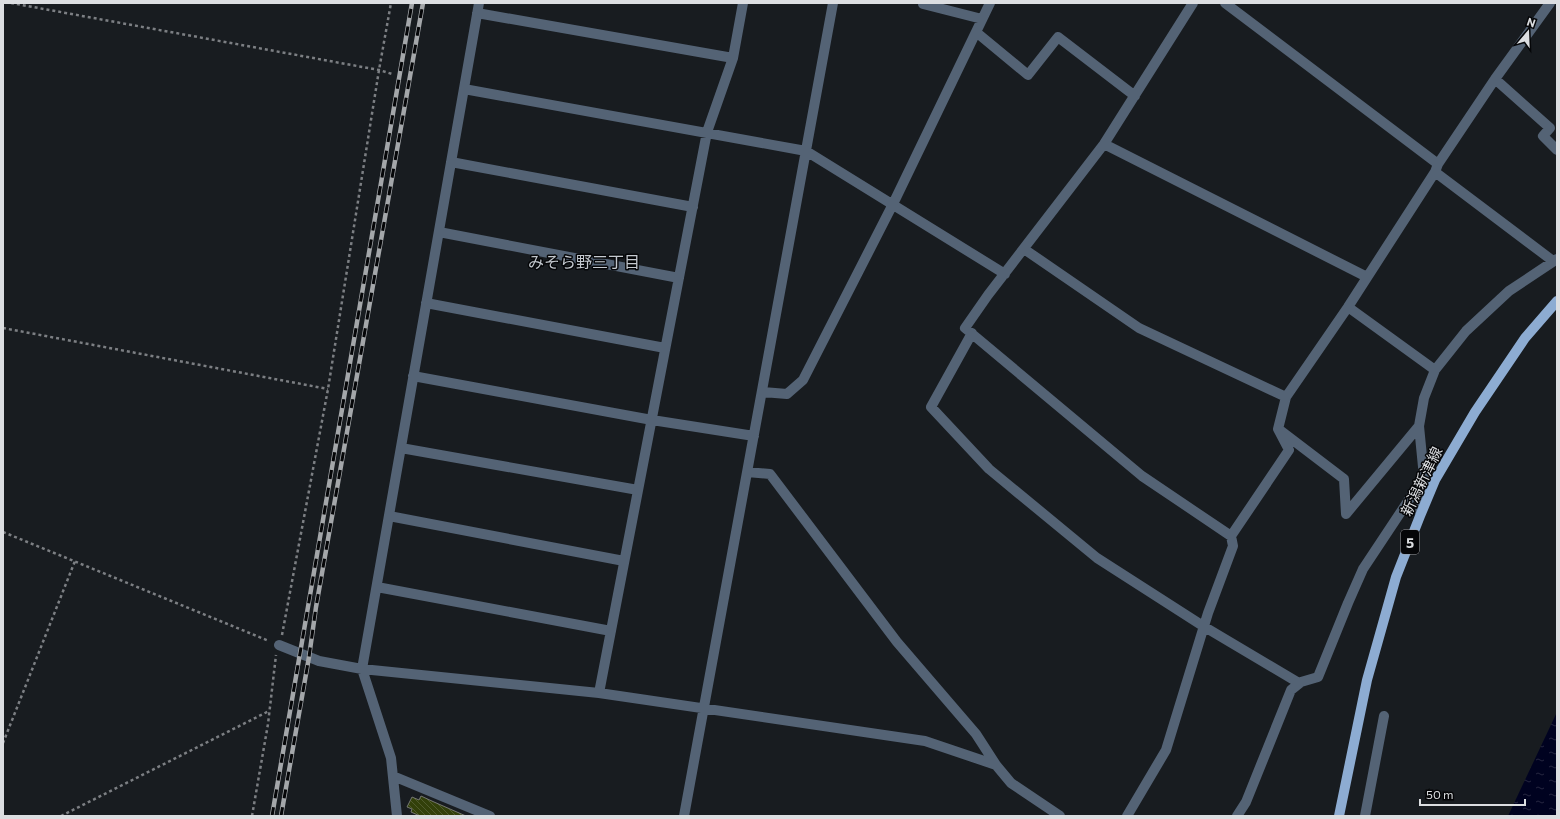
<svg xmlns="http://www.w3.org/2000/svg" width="1560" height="819" font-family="Commissioner,'Noto Sans JP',sans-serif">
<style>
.water{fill:url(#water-ripples)}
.building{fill:url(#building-back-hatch);stroke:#757771}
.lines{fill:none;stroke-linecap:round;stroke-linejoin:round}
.path{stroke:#7c7f83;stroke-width:2.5;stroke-dasharray:3 3;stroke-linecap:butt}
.minor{stroke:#546375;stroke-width:10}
.major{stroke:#8dacd2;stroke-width:10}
.rail-casing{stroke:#a4a7aa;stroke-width:4.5}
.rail{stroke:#050608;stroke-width:3;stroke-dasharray:9;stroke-linecap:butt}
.labels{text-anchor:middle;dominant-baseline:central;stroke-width:3;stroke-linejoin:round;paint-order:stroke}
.shield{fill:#050608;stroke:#9c9da0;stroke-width:1}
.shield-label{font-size:14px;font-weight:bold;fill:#dcdee1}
.street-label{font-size:15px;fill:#dcdee1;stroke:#050608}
.neighbourhood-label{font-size:16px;fill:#c4c9cf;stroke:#050608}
</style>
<defs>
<pattern id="water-ripples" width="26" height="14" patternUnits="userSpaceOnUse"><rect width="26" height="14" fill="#000220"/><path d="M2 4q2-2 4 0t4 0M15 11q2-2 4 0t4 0" fill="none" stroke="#252640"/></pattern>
<pattern id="building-back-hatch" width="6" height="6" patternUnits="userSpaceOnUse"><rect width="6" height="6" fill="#32400a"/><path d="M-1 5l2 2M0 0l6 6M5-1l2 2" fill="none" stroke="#4f5b2d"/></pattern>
</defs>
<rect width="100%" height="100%" fill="#181c20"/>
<path class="water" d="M1557,712v104h-49z"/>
<path class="building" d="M421,796l13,6 32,14h-46l-9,-4 1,-3 -5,-2 5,-10 7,3z"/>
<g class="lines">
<path class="path" d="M11,3l368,67 13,4
M3,328l325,61
M3,532l266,109
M282,635l46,-246 51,-319 12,-67
M3,743l72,-182
M61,816l208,-105
M252,816l16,-92 8,-69"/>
<path class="minor" d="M924,3l-1,1 59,15
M1193,3l-89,141 -116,151 -23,33 177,148 89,60
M1225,3l213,161
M477,13l256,45
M976,32l52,43 30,-38 77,59
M1495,79l55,49 -7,8 14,14
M464,89l342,62 199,123
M1104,144l263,133
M451,162l242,45
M1435,172l118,89
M439,232l240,46
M1024,249l115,79 147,69
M426,303l239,45
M1348,307l87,63
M972,333l-41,74 58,62 108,89 106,68 96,57
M413,376l239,44 102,16
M763,392l24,2 16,-14 90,-176 97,-201
M1281,431l63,48 2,35 73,-88
M401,448l237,42
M747,472l23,2 127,168 79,92 20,31 15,18 49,33
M1420,512l4,-35 -5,-51 5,-28 11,-28 31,-39 43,-40 48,-32
M389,516l235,45
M377,587l234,44
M279,645l40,16 43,8 237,24 326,48 71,24
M599,693l108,-561 26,-74 10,-55
M393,776l97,40
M397,816l-6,-58 -29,-89 117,-666
M684,816l149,-813
M1127,816l39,-66 42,-137 25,-67 -2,-10 58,-86 -11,-21 8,-32 62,-90 87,-135 3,-8 57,-85 55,-76
M1237,816l9,-14 45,-112 10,-8 17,-5 30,-74 15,-34 61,-92
M1365,816l19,-100"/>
<path class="major" d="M1339,816l28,-136 29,-103 24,-61 15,-36 40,-68 50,-74 32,-37"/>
<defs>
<path id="rail" d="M272,816l140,-813
M281,816l28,-159 7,-50 107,-604"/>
</defs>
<use href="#rail" class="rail-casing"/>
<use href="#rail" class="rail"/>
</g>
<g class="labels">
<rect class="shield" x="1401" y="530" width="18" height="24" rx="3"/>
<g class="shield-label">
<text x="1410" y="542">5</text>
</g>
<g class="street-label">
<text transform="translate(1421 481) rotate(-64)">新潟新津線</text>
</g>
<g class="neighbourhood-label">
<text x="584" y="261">みそら野三丁目</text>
</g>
</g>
<rect width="1560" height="819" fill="none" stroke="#dcdee1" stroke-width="8"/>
<g transform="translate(1528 32) rotate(19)" stroke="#050608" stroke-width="3" paint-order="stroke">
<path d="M0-3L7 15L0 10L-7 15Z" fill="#dcdee1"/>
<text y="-6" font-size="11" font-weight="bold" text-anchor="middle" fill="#dcdee1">N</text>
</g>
<path d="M1420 799v6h105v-6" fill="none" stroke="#dcdee1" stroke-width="2"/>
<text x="1426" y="799" font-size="12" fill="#dcdee1" stroke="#050608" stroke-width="3" paint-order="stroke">50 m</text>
</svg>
